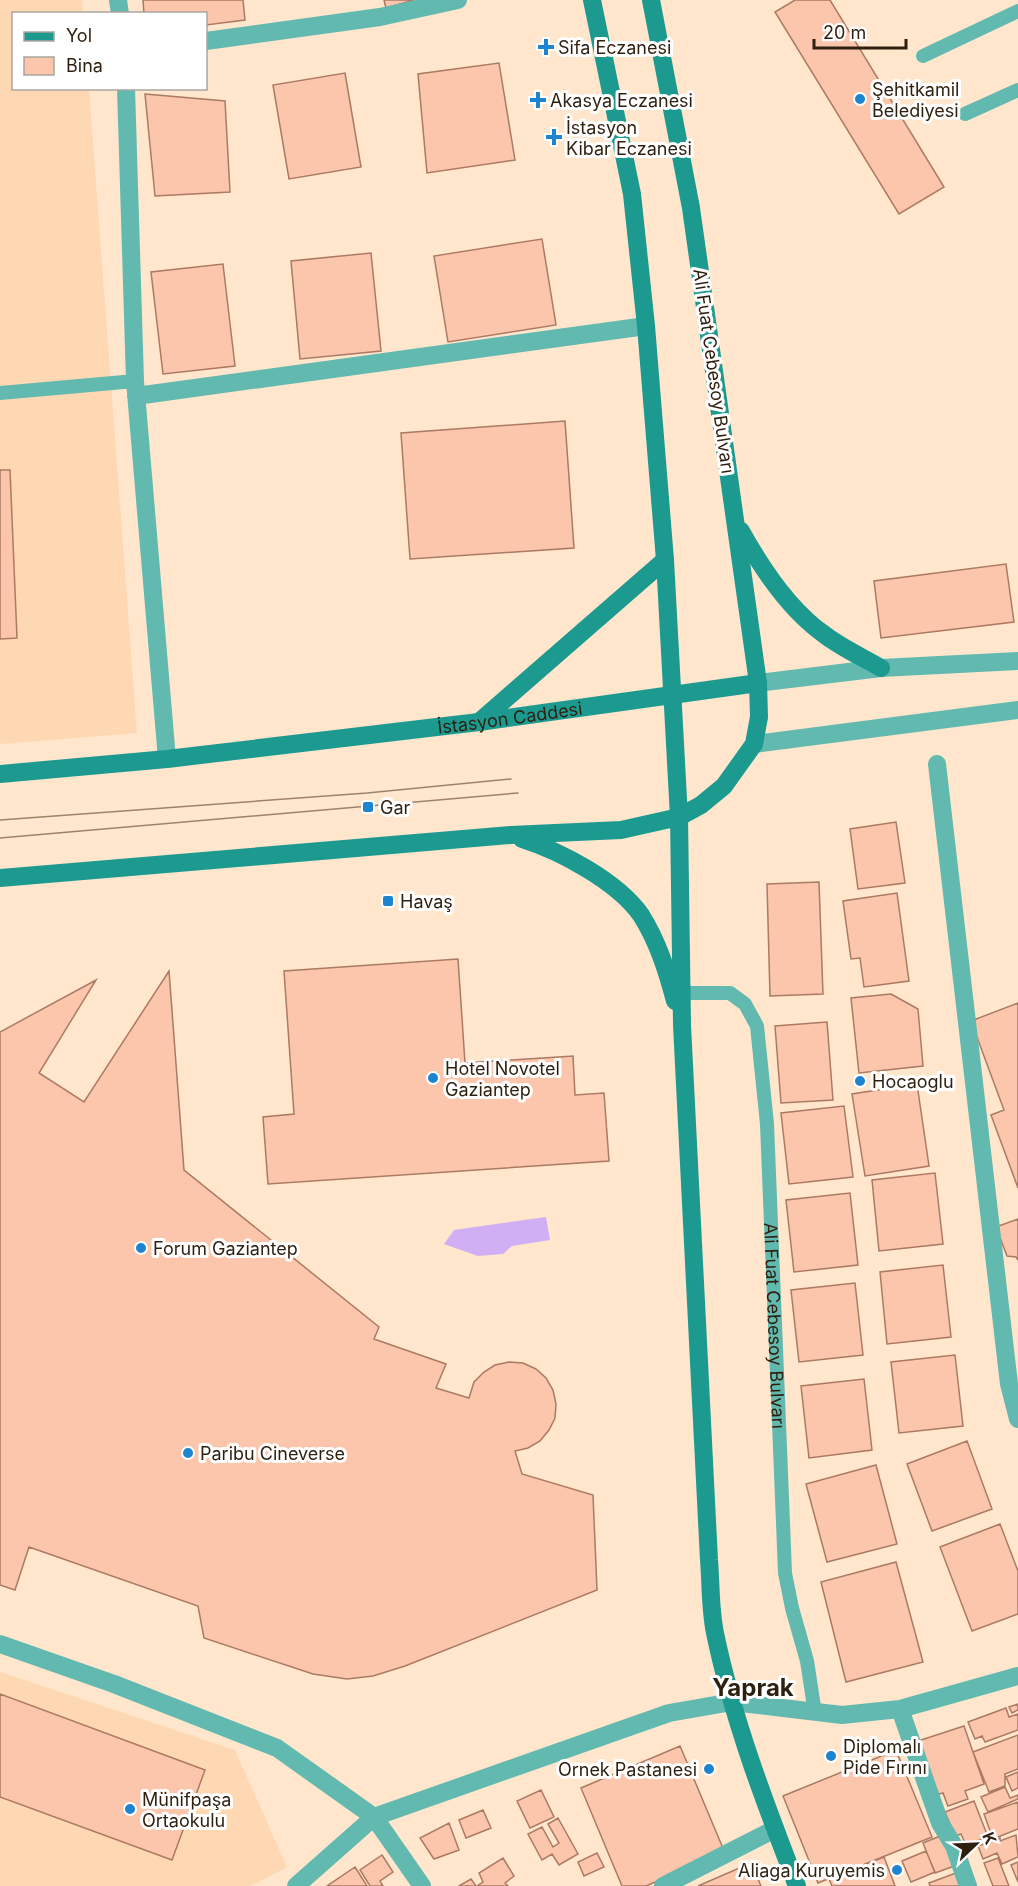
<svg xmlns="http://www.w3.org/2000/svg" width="1018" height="1886" font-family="Inter,sans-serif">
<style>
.built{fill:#fed8b2}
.water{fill:#d1aff5}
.building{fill:#fcc6ac;stroke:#ac7a62;stroke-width:1.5}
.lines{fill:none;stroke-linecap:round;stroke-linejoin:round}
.lane{stroke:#62b9af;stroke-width:14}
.street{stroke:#62b9af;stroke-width:18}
.secondary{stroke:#1d9a90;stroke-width:18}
.tram{stroke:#98846f;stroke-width:1.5}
.poi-dot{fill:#1d84cf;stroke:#fff;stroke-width:2}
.labels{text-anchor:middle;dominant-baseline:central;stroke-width:6;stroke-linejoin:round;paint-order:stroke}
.poi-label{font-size:18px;fill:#2e1f0f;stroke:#fff;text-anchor:start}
.street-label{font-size:18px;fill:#2e1f0f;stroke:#fff}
.district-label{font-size:24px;font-weight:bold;fill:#2e1f0f;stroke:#fff}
</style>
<rect width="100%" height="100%" fill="#ffe6cd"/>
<path class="built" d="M0,0h82l1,13 -69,1v74l75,1 48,644 -137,11z
M0,1672l235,78 52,117 -36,19h-251z"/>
<path class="water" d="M546,1217l4,23 -38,6 -9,8 -25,2 -34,-12 10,-14z"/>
<path class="building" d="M143,0h100l2,20 -39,5v-11h-62z
M384,0h30l-28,8z
M795,0h35l114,187 -45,27 -124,-202z
M499,63l16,97 -88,13 -9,-99z
M345,73l16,94 -72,12 -16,-94z
M145,94l80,7 5,91 -75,4z
M542,239l14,86 -108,17 -14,-86z
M371,253l10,98 -81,8 -9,-98z
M223,264l12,102 -72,8 -12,-102z
M565,421l9,127 -164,11 -9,-126z
M0,470h10l7,168 -17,1z
M1006,564l8,58 -133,16 -7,-57z
M896,822l9,61 -47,6 -8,-60z
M819,882l4,112 -53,2 -3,-112z
M897,893l12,88 -45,6 -4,-29 -9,1 -8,-58z
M458,959l7,104 108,-7 2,39 29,-2 5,68 -341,23 -5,-67 31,-3 -10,-143z
M169,971l15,199 195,157 -5,12 72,25 -10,24 33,10 5,-16 10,-10 11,-7 14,-3 14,1 13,6 10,9 7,12 3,14 -1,14 -6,12 -9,11 -12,7 -13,3 7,23 71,21 4,95 -192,76 -32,10 -26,3 -34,-5 -109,-36 -6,-32 -169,-59 -14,43 -15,-5v-553l96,-52 -57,93 45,29z
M891,994l27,15 5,57 -64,7 -8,-75z
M1018,1003v185l-27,-73 13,-5 -33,-89z
M827,1022l6,78 -52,3 -6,-77z
M917,1084l12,82 -64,10 -13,-82z
M844,1106l9,71 -64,7 -8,-71z
M935,1173l8,71 -64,7 -7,-71z
M850,1193l8,72 -64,7 -8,-72z
M1018,1219v41l-2,-3 -9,-1 -11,-29z
M943,1265l8,72 -64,7 -7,-72z
M855,1283l8,72 -64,7 -8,-72z
M955,1355l8,71 -64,7 -8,-71z
M864,1379l8,71 -63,8 -8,-72z
M967,1441l25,68 -60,22 -25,-67z
M876,1465l21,79 -70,18 -21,-78z
M1000,1524l18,47v43l-46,17 -32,-84z
M896,1562l27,100 -77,20 -25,-100z
M0,1694l205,76 -33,90 -172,-63z
M1018,1704v6l-6,3 -3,-6z
M1006,1708l3,9 9,-3v16l-33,12 -3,-6 -7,3 -7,-17z
M964,1726l20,58 -19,7 3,8 -20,7 -5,-13 -7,2 -18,-54z
M1018,1735v34l-13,5v12l-16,6 -16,-40z
M680,1746l45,107 -79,33h-24l-41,-98z
M896,1750l36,87 -114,46 -35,-87z
M1018,1772v16l-6,3 -6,-14z
M1005,1787l5,11 8,-3v4l-30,13 -7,-15z
M541,1790l13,27 -24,11 -13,-27z
M974,1801l14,36 -22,8 -5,-11 -6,2 -10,-24z
M1018,1802v27l-25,10 -9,-25z
M483,1810l8,18 -25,10 -7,-18z
M558,1818l20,36 -19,11 -7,-11 -10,6 -14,-26 14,-7 11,20 6,-4 -11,-19z
M449,1823l10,27 -25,9 -14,-21z
M945,1834l12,31 -22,8 -12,-30z
M1016,1835l2,22 -16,7 -5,-11 -14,6 -5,-13 22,-8v3z
M926,1851l9,21 -24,10 -9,-21z
M597,1853l7,14 -20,9 -6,-14z
M382,1855l11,17 -13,9 3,5h-13l-10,-16z
M884,1857l11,29h-63l-3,-7z
M503,1858l11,18 -9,7 3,3h-31l6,-4 -4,-9z
M998,1858l11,28h-16l-9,-23z
M1018,1862v20l-7,-17z
M751,1863l10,23h-63z
M355,1867l12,19h-40z
M956,1873l5,13h-31l-1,-3z
M471,1879l5,7h-17z"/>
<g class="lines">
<g class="lane">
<path d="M923,56l95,-45"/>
<path d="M965,114l53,-24"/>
<path d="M0,393l135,-12"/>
<path id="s1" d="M682,993h48l15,11 12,22 10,98 18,449 7,35 15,53 8,52"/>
</g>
<path class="street" d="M118,0l2,14
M206,41l174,-24 78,-17
M126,88l9,293 32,378
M136,396l510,-70
M758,683l123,-15 137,-7
M754,744l264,-34
M937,764l72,620 9,35
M0,1644l114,40 163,64 97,69 48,69
M900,1709l40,114 14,23 14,40
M296,1886l78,-69 295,-104 63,-11 110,13 58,-6 118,-33
M663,1886l112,-57"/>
<g class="secondary">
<path d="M592,0l40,194 14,132 19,234 14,257 3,208 27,535c2,24 1,49 6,73 18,87 50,170 82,253"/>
<path d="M741,531c21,38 48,79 84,104 17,13 37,22 56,33"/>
<path d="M479,722l186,-162"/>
<path id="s2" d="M0,774l167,-15 312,-37 279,-39"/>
<path d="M522,839c38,12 95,42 119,76 17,27 26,56 34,86"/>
<path d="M0,878l511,-43 110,-5 58,-13 22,-12 23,-19 30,-42 5,-27 -1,-34 -67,-475 -40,-208"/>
</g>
<path class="tram" d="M0,820l367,-27 144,-14
M0,838l518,-45"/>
</g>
<g class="poi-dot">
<path d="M543 38h6v6h6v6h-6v6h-6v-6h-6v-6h6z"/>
<circle cx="860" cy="99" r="6"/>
<path d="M535 91h6v6h6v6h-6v6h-6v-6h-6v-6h6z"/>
<path d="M551 128h6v6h6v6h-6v6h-6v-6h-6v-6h6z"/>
<rect x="362" y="801" width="12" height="12" rx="3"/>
<rect x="382" y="895" width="12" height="12" rx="3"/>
<circle cx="433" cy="1078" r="6"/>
<circle cx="860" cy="1081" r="6"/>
<circle cx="141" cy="1248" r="6"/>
<circle cx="188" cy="1453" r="6"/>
<circle cx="831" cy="1756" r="6"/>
<circle cx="709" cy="1769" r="6"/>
<circle cx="130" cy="1809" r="6"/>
<circle cx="897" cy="1870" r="6"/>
</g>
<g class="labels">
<g class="poi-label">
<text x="558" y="47">Sifa Eczanesi</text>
<text x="872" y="89">Şehitkamil<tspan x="872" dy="21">Belediyesi</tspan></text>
<text x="550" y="100">Akasya Eczanesi</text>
<text x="566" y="127">İstasyon<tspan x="566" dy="21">Kibar Eczanesi</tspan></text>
<text x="380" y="807">Gar</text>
<text x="400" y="901">Havaş</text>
<text x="445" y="1068">Hotel Novotel<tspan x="445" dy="21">Gaziantep</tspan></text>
<text x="872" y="1081">Hocaoglu</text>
<text x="153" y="1248">Forum Gaziantep</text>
<text x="200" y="1453">Paribu Cineverse</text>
<text x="843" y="1746">Diplomalı<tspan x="843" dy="21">Pide Fırını</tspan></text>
<text x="697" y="1769" text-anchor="end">Ornek Pastanesi</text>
<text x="142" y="1799">Münifpaşa<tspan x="142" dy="21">Ortaokulu</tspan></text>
<text x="885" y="1870" text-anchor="end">Aliaga Kuruyemis</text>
</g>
<g class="street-label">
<text transform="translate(714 371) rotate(82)">Ali Fuat Cebesoy Bulvarı</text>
<text stroke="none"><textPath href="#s2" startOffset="513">İstasyon Caddesi</textPath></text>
<text stroke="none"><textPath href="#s1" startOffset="392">Ali Fuat Cebesoy Bulvarı</textPath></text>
</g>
<g class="district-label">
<text x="753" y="1687">Yaprak</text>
</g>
</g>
<rect x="12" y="12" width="195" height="78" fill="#ffffff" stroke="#aba59f" stroke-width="1.5"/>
<rect x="24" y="32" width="30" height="9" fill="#1d9a90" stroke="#aba59f" stroke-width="1.5"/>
<text x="66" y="42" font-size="18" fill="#2e1f0f">Yol</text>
<rect x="24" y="57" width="30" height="18" fill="#fcc6ac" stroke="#aba59f" stroke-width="1.5"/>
<text x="66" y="72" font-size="18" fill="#2e1f0f">Bina</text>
<g transform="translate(976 1844) rotate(67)" stroke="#ffffff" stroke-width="4.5" paint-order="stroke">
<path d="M0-4.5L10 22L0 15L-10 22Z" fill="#2e1f0f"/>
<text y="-9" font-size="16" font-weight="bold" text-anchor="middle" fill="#2e1f0f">K</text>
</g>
<path d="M814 39v9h92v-9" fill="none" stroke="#2e1f0f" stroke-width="3"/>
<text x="823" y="39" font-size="18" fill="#2e1f0f" stroke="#ffffff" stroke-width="4.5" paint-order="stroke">20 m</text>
</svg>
